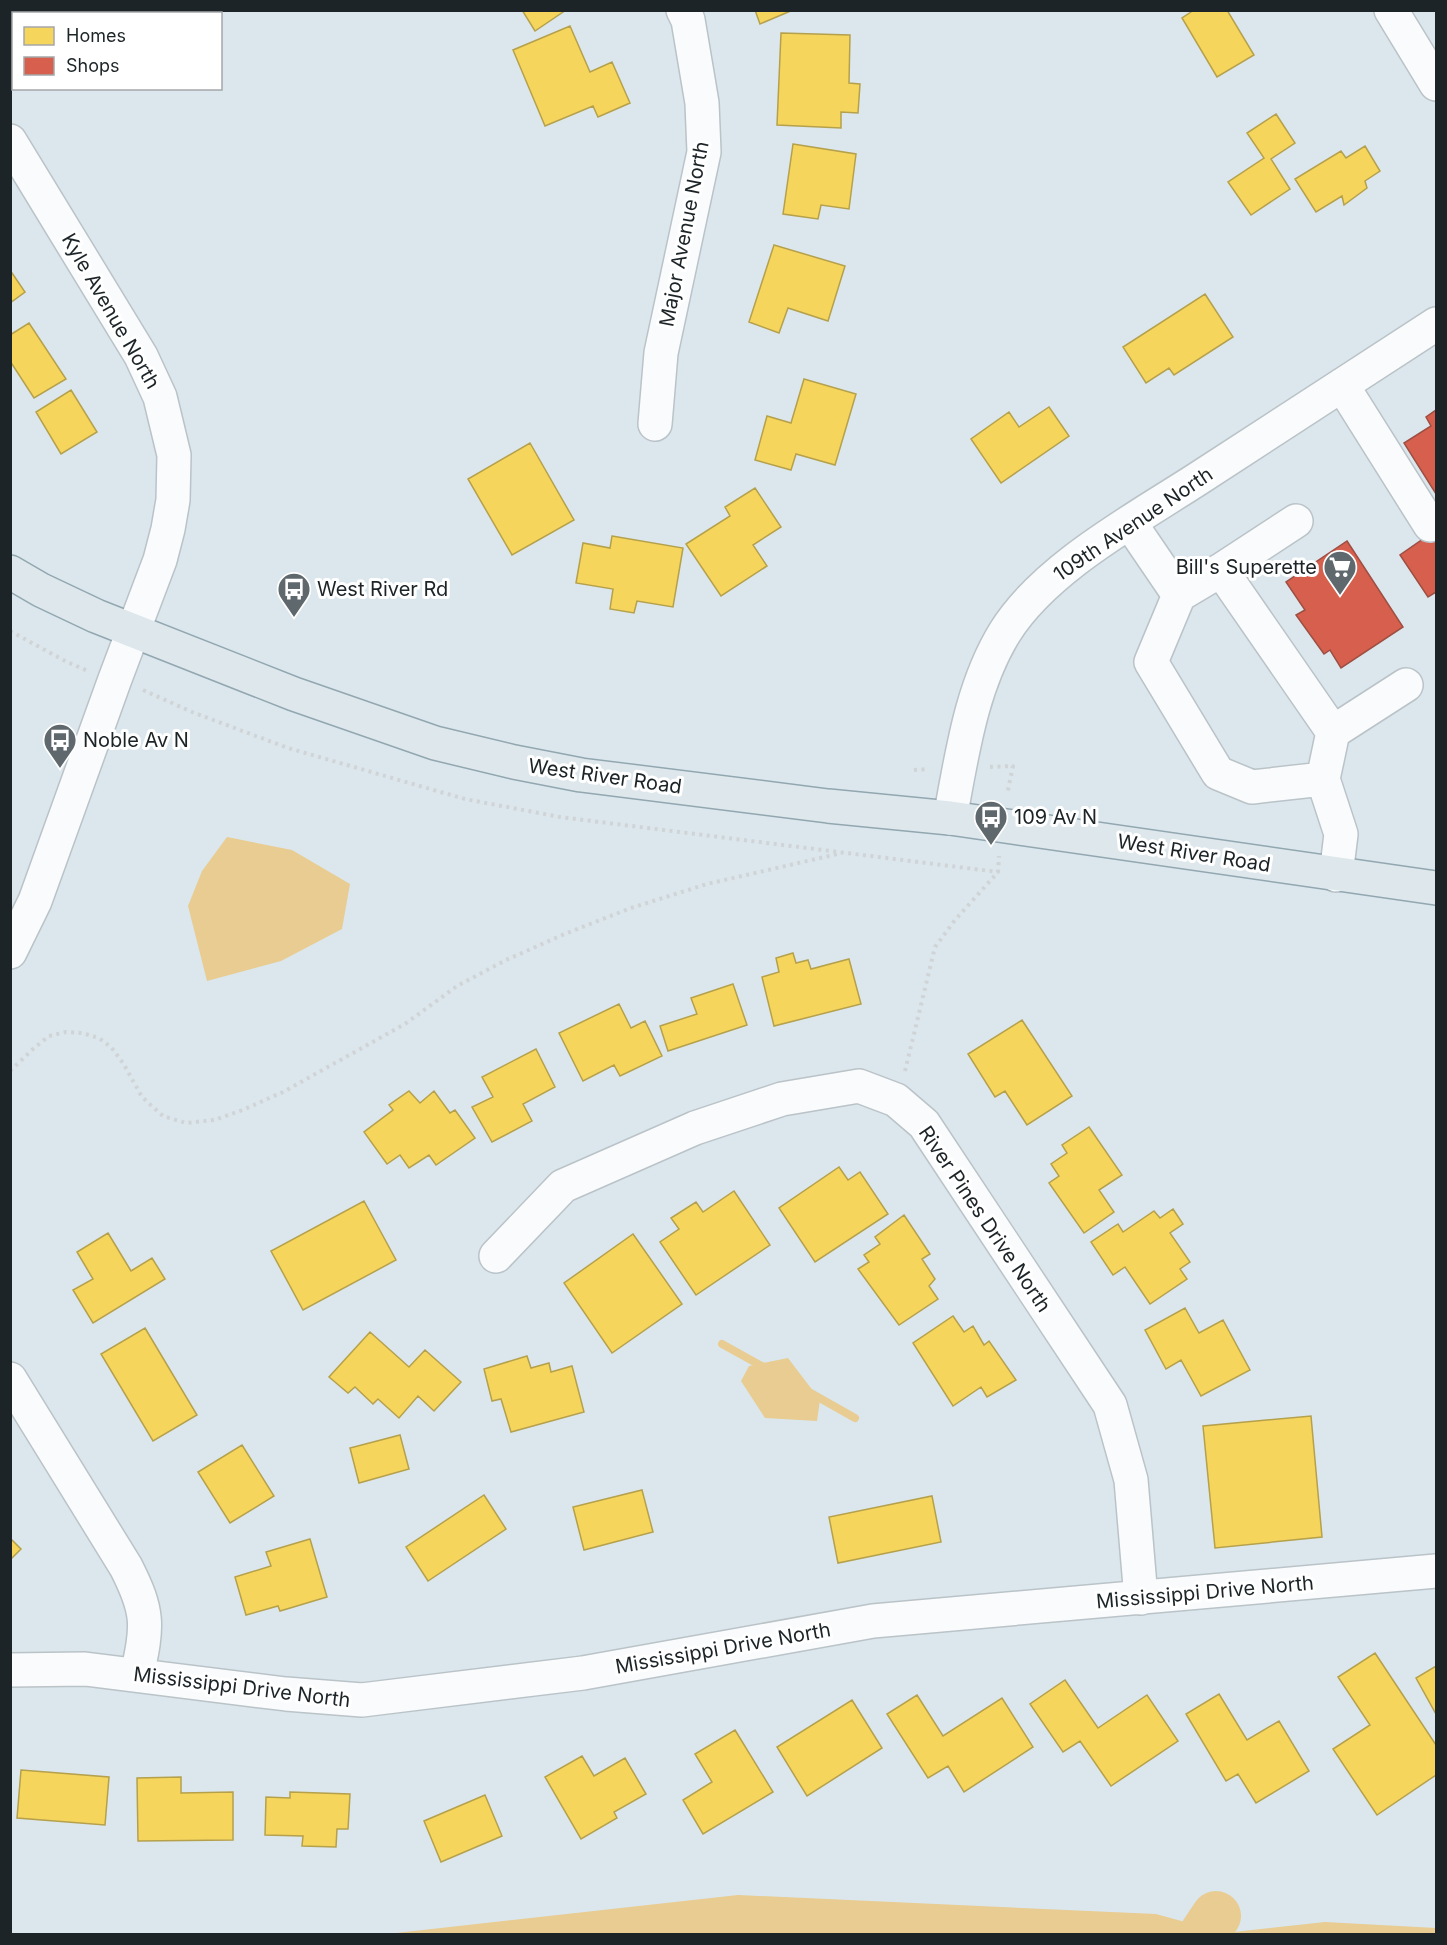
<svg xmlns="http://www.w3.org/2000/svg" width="1447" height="1945" font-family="Inter,sans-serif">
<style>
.water{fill:#e8cc91}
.homes{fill:#f6d55c;stroke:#b5a04c;stroke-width:1.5}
.shops{fill:#d6604d;stroke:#9e4e42;stroke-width:1.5}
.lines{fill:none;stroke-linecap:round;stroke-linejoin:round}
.stream{stroke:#e8cc91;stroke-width:8}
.river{stroke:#e8cc91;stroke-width:50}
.minor-casing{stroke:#bac3c8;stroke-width:36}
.major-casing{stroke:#92a7b0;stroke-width:36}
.path{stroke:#d1d4d6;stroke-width:4;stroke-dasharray:3 4.5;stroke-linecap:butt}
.minor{stroke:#fafbfc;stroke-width:33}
.major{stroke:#dee7eb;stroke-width:33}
.labels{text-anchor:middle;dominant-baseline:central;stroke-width:6;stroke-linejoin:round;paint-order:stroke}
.street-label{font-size:20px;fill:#1c2427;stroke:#fff}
.poi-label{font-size:20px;fill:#1c2427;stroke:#fff;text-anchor:start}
</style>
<rect width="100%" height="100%" fill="#dbe7ed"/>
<path class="water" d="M227,837l65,13 58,34 -8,45 -61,32 -74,20 -19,-75 14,-35z
M788,1358l32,42 -3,21 -52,-3 -24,-37 8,-15z
M738,1895l418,19 69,19 100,-11 111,6v6h-1049z"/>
<path class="homes" d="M522,10h44l-31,21z
M755,10h38l-33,14z
M1194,10h33l27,45 -37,22 -35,-59z
M570,26l20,46 22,-10 18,41 -32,14 -5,-11 -48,20 -32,-76z
M781,33l69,2 -1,48 11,1 -2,29 -17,-1v16l-64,-3z
M1276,114l19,29 -24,16 19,30 -39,26 -23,-33 36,-24 -17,-25z
M793,144l63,10 -7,55 -28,-4 -3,14 -35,-5z
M1365,146l15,25 -15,10 2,7 -23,17 -2,-9 -26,16 -21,-33 46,-28 5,7z
M774,245l71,21 -17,55 -40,-13 -9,25 -30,-11z
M10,270l15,22 -15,11z
M1205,294l28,43 -59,38 -5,-7 -23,15 -23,-36z
M29,323l37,56 -32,19 -24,-37v-26z
M804,379l52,15 -21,71 -39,-11 -5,16 -36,-10 12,-44 24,7z
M71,390l26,42 -36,22 -25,-42z
M1049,407l20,29 -68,47 -30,-44 38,-27 10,15z
M530,443l44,77 -62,35 -44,-76z
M755,488l26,39 -28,18 14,21 -46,30 -35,-52 44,-28 -5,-9z
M612,536l71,12 -10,59 -36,-6 -3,12 -24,-4 3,-20 -37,-6 7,-40 27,5z
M793,953l3,10 12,-3 3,9 38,-10 12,45 -87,22 -12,-49 17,-5 -3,-14z
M733,984l14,41 -79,26 -8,-25 37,-12 -6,-16z
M619,1004l12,24 14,-7 17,35 -42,20 -6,-11 -31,16 -24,-48z
M1022,1020l50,76 -45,29 -22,-34 -10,6 -27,-43z
M536,1049l19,38 -32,17 9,17 -40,21 -20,-35 21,-10 -11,-20z
M409,1091l11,12 14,-12 16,22 5,-3 20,28 -39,27 -7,-10 -20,13 -9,-13 -13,9 -23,-32 29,-22 -4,-5z
M1089,1127l33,48 -23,15 15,22 -30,21 -35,-50 10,-7 -8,-12 16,-11 -5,-8z
M839,1167l9,13 12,-8 28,42 -73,48 -36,-54z
M734,1191l36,54 -74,50 -36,-53 19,-13 -8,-11 25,-16 7,10z
M364,1201l32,59 -93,50 -32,-59z
M1173,1209l10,15 -13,9 20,29 -10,7 7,10 -37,25 -25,-37 -12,8 -22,-33 27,-18 5,8 31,-21 6,7z
M904,1215l26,39 -8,5 13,20 -6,7 9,13 -39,26 -41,-56 11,-7 -5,-7 16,-11 -5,-7z
M108,1233l23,38 21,-13 13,21 -72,44 -20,-33 20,-11 -16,-27z
M633,1234l49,70 -70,49 -48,-70z
M1185,1308l14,25 24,-13 27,50 -49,26 -20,-36 -15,9 -21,-39z
M953,1316l11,16 9,-6 11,19 5,-4 27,39 -29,17 -6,-10 -28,19 -40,-63z
M145,1328l52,87 -44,26 -52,-87z
M370,1332l39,35 16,-17 36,32 -27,29 -16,-15 -19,22 -21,-19 -5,5 -18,-17 -7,6 -19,-16z
M527,1356l4,12 18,-5 2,9 21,-6 12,46 -73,20 -10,-33 -9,2 -8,-32z
M1311,1416l11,121 -107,11 -12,-122z
M400,1435l9,34 -50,14 -9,-35z
M242,1445l32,51 -44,27 -32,-51z
M642,1490l11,42 -69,18 -11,-43z
M484,1495l22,34 -78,52 -22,-34z
M932,1496l9,46 -103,21 -9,-46z
M10,1538l11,11 -11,11z
M310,1539l17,58 -47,14 -2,-5 -32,9 -11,-38 36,-11 -5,-14z
M1375,1653l61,92v30l-59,40 -44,-66 37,-24 -32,-48z
M1436,1666v48l-20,-36z
M1065,1680l33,48 49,-33 31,46 -67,45 -31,-45 -17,11 -33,-48z
M1219,1694l28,46 32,-19 30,50 -53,32 -18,-29 -12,7 -40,-67z
M917,1695l26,41 59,-38 31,49 -69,45 -16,-26 -20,12 -41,-64z
M852,1700l30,48 -75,48 -30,-49z
M735,1730l38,62 -70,42 -20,-34 29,-18 -17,-28z
M582,1756l12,20 31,-18 21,36 -32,18 3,6 -36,21 -36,-62z
M21,1770l88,7 -4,48 -88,-7z
M181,1777v16l52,-1v48l-95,1 -1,-63z
M290,1792l60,2 -2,35h-11l-1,18 -34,-1 1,-10 -38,-1 1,-38 24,1z
M485,1795l17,41 -61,26 -17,-41z"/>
<path class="shops" d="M1436,410v84l-32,-51 27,-17 -5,-9z
M1436,530v62l-8,5 -28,-42z
M1347,541l56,86 -62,41 -11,-18 -6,4 -28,-39 9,-5 -19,-28z"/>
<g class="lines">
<path class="stream" d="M722,1344l47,26
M809,1392l46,26"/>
<path class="river" d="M1204,1934l12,-18"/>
<defs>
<path id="minor" d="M1391,10l45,74
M10,141l131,215 19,41 14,58 -1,45 -5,29 -8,31 -45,119 -80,222 -25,51
M1342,385l88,140
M655,424l6,-71 43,-201 -2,-49 -14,-83 -5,-10
M1130,523l49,72 -28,67 67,111 34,14 71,-8 18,55 -5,41
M1221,570l75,-49
M1179,595l42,-25 112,162
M1323,779l10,-47 73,-47
M950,818c12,-63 21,-131 55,-186 39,-63 129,-112 191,-152 80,-52 160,-104 240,-156
M496,1256l67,-70 132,-58 87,-29 77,-13 37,14 28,24 186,281 21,75 10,118
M10,1379l116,188c23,45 22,58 11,108
M10,1670l75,-1 201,25 76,6 221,-27 290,-52 563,-50"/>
<path id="major" d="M10,572l31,18 55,26 198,78 141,49 79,19 67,13 247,31 122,12 486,70"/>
</defs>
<use href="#minor" class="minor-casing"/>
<use href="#major" class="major-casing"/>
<path class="path" d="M10,631l57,31 21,9
M143,690l49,22 96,36 177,51 95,18 438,55
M990,767l23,-1 -6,29
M914,770l15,-1
M10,1071l24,-23 15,-12 17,-4 16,1 17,5 12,9 12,16 19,34 21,19 23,7 28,-3 31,-11 38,-17 122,-68 52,-38 49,-26 61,-27 64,-25 76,-24 135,-31
M905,1071l30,-124 20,-27 43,-48 1,-16"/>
<use href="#minor" class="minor"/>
<use href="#major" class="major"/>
</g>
<defs>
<symbol id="supermarket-pin" viewBox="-11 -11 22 30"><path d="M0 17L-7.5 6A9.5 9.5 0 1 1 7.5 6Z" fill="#5f686c" stroke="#fff"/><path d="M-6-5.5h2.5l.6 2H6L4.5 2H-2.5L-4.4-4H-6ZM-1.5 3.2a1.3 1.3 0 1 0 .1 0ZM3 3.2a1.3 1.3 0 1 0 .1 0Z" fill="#fff"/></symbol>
<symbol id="bus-pin" viewBox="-11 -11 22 30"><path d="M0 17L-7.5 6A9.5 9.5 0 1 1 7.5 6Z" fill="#5f686c" stroke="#fff"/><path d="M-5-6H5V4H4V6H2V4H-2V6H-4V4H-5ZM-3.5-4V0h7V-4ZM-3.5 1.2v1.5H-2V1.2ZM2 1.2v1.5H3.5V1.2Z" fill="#fff"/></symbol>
</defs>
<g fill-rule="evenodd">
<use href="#supermarket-pin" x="1321" y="548" width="38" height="52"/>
<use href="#bus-pin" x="275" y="570" width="38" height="52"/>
<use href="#bus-pin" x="41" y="721" width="38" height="52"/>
<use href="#bus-pin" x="972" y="798" width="38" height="52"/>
</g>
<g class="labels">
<g class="street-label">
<text transform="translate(684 234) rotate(-79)">Major Avenue North</text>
<text transform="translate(111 311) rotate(60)">Kyle Avenue North</text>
<text transform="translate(1133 524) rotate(-34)">109th Avenue North</text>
<text transform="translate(605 776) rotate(8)">West River Road</text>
<text transform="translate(1194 853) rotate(9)">West River Road</text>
<text transform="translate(985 1219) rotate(56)">River Pines Drive North</text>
<text transform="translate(1205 1592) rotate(-5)">Mississippi Drive North</text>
<text transform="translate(723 1648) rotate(-10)">Mississippi Drive North</text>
<text transform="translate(242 1687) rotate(7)">Mississippi Drive North</text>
</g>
<g class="poi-label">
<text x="1317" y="567" text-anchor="end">Bill's Superette</text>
<text x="317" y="589">West River Rd</text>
<text x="83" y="740">Noble Av N</text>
<text x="1014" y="817">109 Av N</text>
</g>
</g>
<rect width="1447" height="1945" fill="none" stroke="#1c2427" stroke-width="24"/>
<rect x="12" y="12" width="210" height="78" fill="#ffffff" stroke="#a4a7a9" stroke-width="1.5"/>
<rect x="24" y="27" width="30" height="18" fill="#f6d55c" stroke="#a4a7a9" stroke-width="1.5"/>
<text x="66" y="42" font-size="18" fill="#1c2427">Homes</text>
<rect x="24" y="57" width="30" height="18" fill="#d6604d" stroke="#a4a7a9" stroke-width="1.5"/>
<text x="66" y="72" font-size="18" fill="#1c2427">Shops</text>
</svg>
